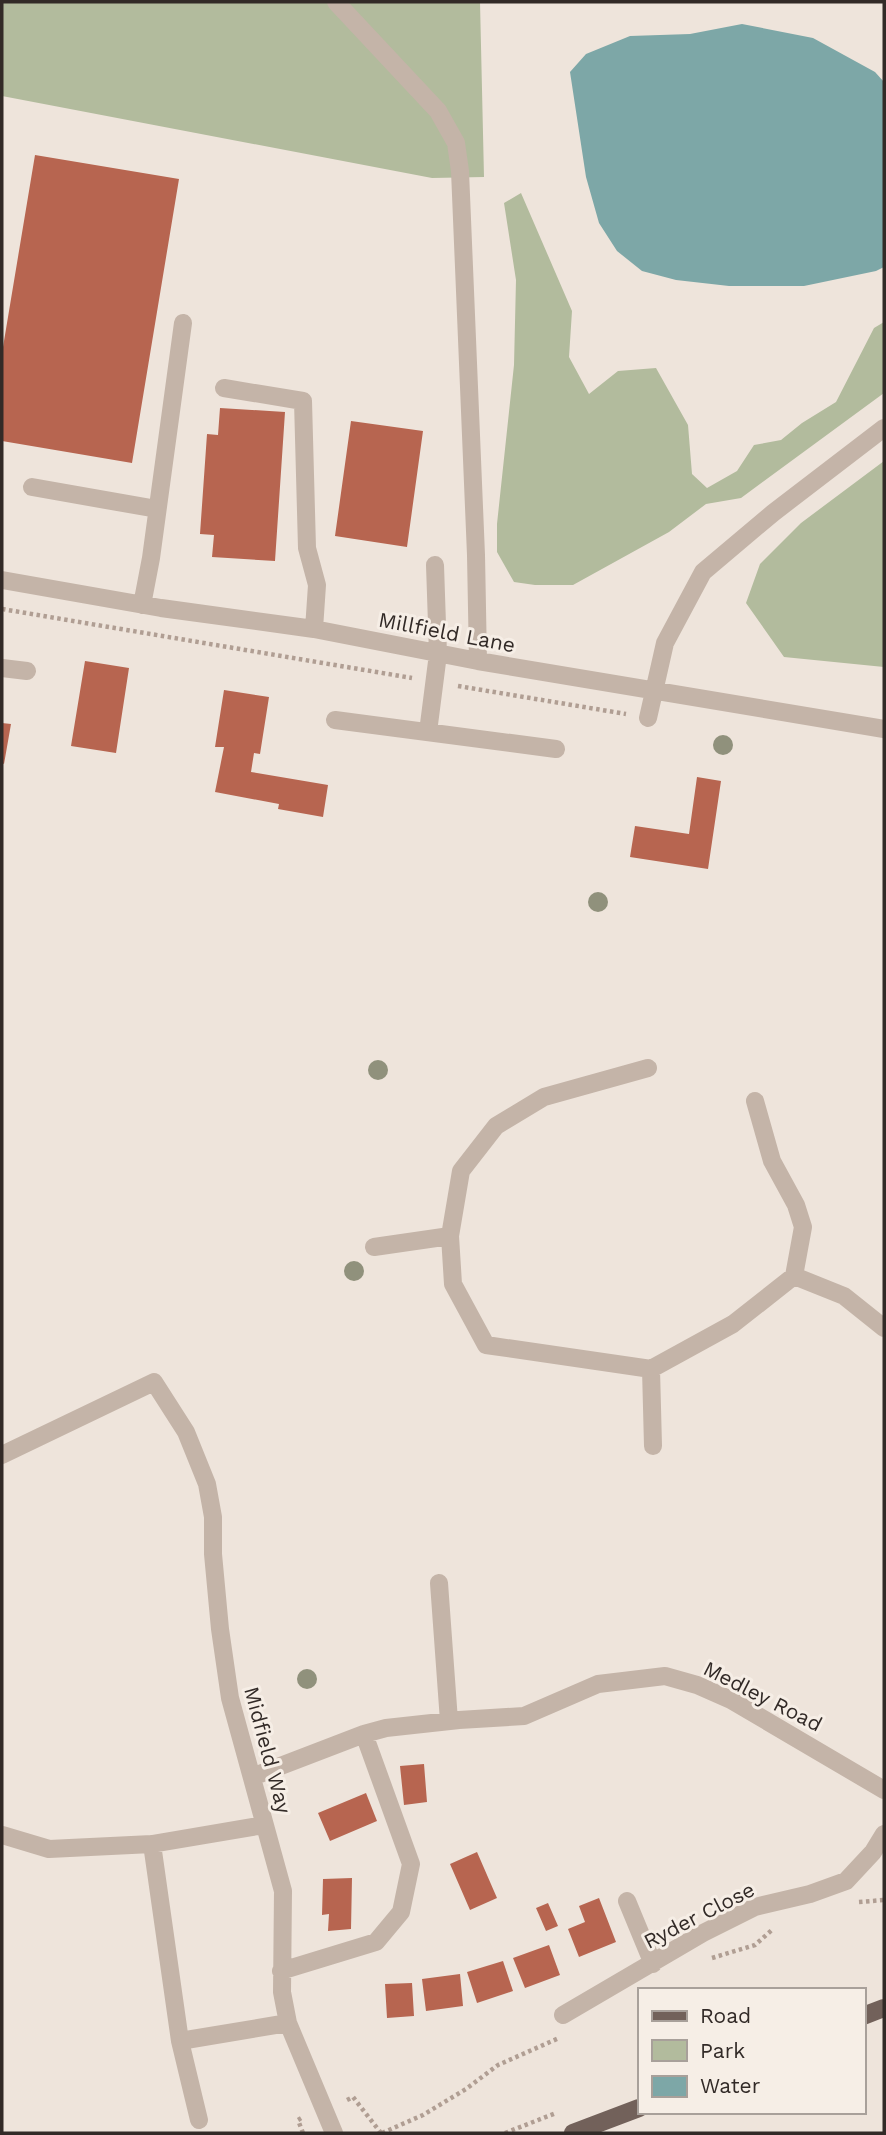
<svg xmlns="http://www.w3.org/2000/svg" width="886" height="2135" font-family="'Work Sans',sans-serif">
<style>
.green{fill:#b2bb9d}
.water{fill:#7da7a7}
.building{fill:#b76550}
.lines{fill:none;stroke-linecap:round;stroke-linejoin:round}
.path{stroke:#b09e93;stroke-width:4.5;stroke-dasharray:3.5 3.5;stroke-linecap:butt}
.minor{stroke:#c4b4a8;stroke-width:18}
.major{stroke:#72615a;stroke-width:18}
.tree{fill:#90917c}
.labels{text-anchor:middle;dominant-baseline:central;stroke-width:6;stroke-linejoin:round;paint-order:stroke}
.street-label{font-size:21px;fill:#322a27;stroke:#f6eee6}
</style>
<rect width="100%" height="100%" fill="#eee4db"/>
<path class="green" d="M2,2h478l4,175 -52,1 -430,-82z
M521,193l51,118 -3,46 20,37 29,-23 38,-3 32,57 4,49 15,14 30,-17 17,-26 27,-5 21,-17 34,-21 38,-74 10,-6v71l-143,105 -35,6 -37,28 -96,53h-38l-21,-3 -17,-30v-28l17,-159 2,-85 -12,-77z
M884,461v206l-100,-10 -38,-54 14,-39 41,-41z"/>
<path class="water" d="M742,24l71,14 62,34 9,10v185l-8,4 -72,15h-75l-53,-6 -34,-9 -25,-20 -18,-28 -13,-46 -16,-105 16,-18 44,-18 60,-2z"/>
<path class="building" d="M35,155l144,24 -47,284 -130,-22v-88z
M220,408l65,4 -10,149 -63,-4 2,-22 -14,-1 7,-100 11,1z
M351,421l72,10 -16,116 -72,-11z
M85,661l44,7 -13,85 -45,-7z
M224,690l45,7 -9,57 -6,-1 -3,19 77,13 -5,32 -45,-8 1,-5 -64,-12 9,-45h-9z
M2,723l9,1 -7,40 -2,-1z
M697,777l24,4 -13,88 -78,-12 5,-31 54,8z
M424,1764l3,38 -23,3 -4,-39z
M366,1793l11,28 -47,20 -12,-28z
M477,1852l20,46 -27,12 -20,-46z
M352,1878l-1,51 -23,2 1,-17 -7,1 1,-36z
M599,1898l17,44 -37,15 -11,-28 17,-7 -6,-16z
M548,1903l10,23 -12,5 -10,-23z
M549,1945l11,30 -35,13 -12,-30z
M503,1961l10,30 -36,12 -10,-31z
M460,1974l3,32 -37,5 -4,-32z
M412,1983l2,33 -27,2 -2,-34z"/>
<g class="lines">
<path class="path" d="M2,609l410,69
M458,686l168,28
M859,1902l25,-2
M712,1958l43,-13 18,-16
M347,2100l6,-3 28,36
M303,2133l-5,-13 5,-3
M382,2133l41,-18 43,-26 32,-24 61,-27
M505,2133l51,-20"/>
<path class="minor" d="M336,2l102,109 18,32 4,28 16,384 2,106
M224,388l79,13 4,147 10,37 -3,44
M32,487l125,22
M2,580l159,28 153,21 164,32 406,68
M142,605l9,-47 32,-235
M2,668l25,3
M648,718l17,-75 38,-71 70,-59 111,-85
M335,720l221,29
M428,732l10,-78 -3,-89
M648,1068l-104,29 -48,29 -35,45 -11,65 3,48 33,61 165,24
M755,1101l17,60 24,44 7,22 -9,49 50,20 40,32
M374,1247l76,-11
M653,1446l-2,-77 82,-45 61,-48
M2,1455l152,-73 32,50 21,52 6,33v37l7,75 10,69 53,193 -1,101 6,31 46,110
M439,1583l10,138
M252,1777l112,-43 22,-6 73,-8 65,-4 74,-32 67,-8 32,9 34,15 153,90
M2,1835l47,14 103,-5 112,-19
M152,1844l28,197 19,79
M627,1901l26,63
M281,1971l95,-29 25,-30 10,-48 -47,-130
M563,2015l140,-82 52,-26 55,-13 36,-13 27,-29 11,-18
M180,2041l108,-18"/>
<path class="major" d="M863,2016l21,-8
M573,2133l66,-25"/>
</g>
<g class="tree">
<circle cx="723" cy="745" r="10"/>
<circle cx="598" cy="902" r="10"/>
<circle cx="378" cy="1070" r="10"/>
<circle cx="354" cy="1271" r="10"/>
<circle cx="307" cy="1679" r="10"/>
</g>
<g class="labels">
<g class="street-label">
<text transform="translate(447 632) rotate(11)">Millfield Lane</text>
<text transform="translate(763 1696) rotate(27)">Medley Road</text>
<text transform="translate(268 1750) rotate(75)">Midfield Way</text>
<text transform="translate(699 1915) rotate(-27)">Ryder Close</text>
</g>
</g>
<rect width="886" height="2135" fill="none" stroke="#322a27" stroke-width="7"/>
<rect x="638" y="1988" width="228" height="126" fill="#f6eee6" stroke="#a8a09a" stroke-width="2"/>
<rect x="652" y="2011" width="35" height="10" fill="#72615a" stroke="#a8a09a" stroke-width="2"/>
<text x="700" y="2023" font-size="21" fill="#322a27">Road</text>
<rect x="652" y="2040" width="35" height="21" fill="#b2bb9d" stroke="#a8a09a" stroke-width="2"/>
<text x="700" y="2058" font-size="21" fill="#322a27">Park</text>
<rect x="652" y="2076" width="35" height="21" fill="#7da7a7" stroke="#a8a09a" stroke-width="2"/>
<text x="700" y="2093" font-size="21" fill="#322a27">Water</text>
</svg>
